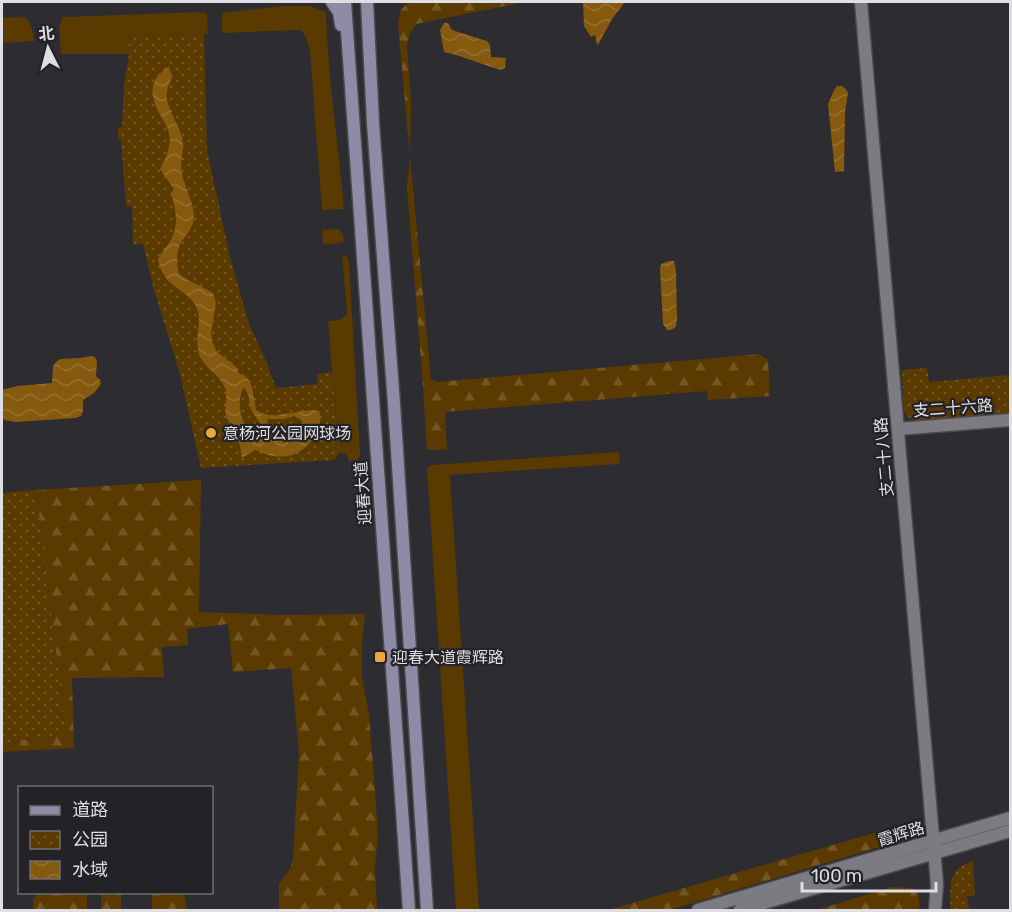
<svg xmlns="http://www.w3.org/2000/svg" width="1012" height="912" font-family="Rubik,'Noto Sans SC',sans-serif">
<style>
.grass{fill:#5b3a00}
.forest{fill:url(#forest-firs)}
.park{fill:url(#park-dots)}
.water{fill:url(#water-waves);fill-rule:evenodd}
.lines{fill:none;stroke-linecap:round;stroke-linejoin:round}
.tertiary-casing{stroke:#4a494d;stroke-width:15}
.secondary-casing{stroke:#4a494d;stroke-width:15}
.tertiary{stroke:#7b7b81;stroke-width:12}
.secondary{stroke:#8f8ba6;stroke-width:12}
.poi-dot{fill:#eda83c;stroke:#232227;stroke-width:2}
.labels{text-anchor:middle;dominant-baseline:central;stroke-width:4.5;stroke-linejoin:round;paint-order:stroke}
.street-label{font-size:16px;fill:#dfdee2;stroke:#232227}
.poi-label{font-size:16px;fill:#dfdee2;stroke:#232227;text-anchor:start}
</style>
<defs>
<pattern id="forest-firs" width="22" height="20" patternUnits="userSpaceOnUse" patternTransform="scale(1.5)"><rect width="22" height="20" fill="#5b3a00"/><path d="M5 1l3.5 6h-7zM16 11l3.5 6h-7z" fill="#725625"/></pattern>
<pattern id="park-dots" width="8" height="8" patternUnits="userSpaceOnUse" patternTransform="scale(1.5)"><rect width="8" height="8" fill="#5b3a00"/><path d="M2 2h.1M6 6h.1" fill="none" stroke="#725625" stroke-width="1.8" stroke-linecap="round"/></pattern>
<pattern id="water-waves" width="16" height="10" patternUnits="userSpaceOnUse" patternTransform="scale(1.5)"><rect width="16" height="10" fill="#855a0f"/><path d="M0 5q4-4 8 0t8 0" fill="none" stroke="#967132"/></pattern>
</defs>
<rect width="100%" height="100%" fill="#2c2c31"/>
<path class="grass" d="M283,6h27l16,6c2,66 12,131 18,197l-22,1 -12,-159 -4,-14 -5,-7 -79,3v-20z
M202,12l5,2 1,20 -80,2 1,18h-68l-2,-25 3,-12z
M20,17l7,1 5,10 2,13 -32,2v-25z
M338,229l5,6 1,7 -21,3 -1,-15z
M342,255l5,2 2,5 11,193 -2,5 -10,1 -1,-8h-8l-11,-132 12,-1 6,-4 1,-5z
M619,452l1,12 -170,11 29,435h-23l-29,-442 5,-3z"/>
<path class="forest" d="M408,2h117l-109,22 -6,10 -3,12 4,56 -1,54 21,223 7,3 321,-28 9,6 2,36 -62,4 -1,-9 -262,21 2,38h-20l-4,-64 -16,-199 3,-31 -12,-131 3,-15z
M201,480l-2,132 84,3 82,-1 -3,28v36l7,36 6,76 3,46 -3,31 2,43h-98v-26l12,-17 2,-8 6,-107 -8,-84 -58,4 -5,-48 -41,5 1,16 -26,2 2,30 -92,1 2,70 -72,4v-9l64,-9 -30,-244z
M912,822l-9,14 -14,8 -220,66h-61z
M892,887l20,1c8,8 8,12 7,22h-103z
M87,893v17h-54v-11l5,-5z
M101,893h20v17h-20z
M152,893h32l3,17h-35z"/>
<path class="park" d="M204,34l3,116 23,107 19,67 17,37 10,27 42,-4 -1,-10 15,-2 7,81 -4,7 -134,8 -21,-94 -26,-84 -11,-46h-10l-1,-38h-6l-5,-67h-3v-12h4l2,-41 5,-32 -1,-18z
M927,368l2,14 81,-7v40l-92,7 -10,-5 -4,-6 -2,-41z
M36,490l30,244 -64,9v-250z
M973,860l2,36h-8l2,12 -4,2h-15c1,-11 -2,-30 6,-39 4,-5 12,-8 17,-11z"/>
<path class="water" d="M583,2h42l-13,17 -14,26 -2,-3v-4l-1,-3 -4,2 -7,-11z
M444,23h4l3,6 4,2 32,10 3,4 1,12 15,1 -1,10 -5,2 -44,-15 -12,-3 -4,-22z
M169,67l3,11c-14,24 4,37 10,60 3,11 -3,24 0,36 3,16 15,32 11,49 -3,9 -10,15 -14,24 -3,9 -2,18 0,27 10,8 23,12 34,19l3,10 -5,30 2,11 4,8 18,14 5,8 6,3 4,5 2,5 4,23c19,13 42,-3 63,1 3,7 1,14 -3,22 -8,17 -24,26 -43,23 -6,-1 -12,-4 -18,-6l-13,8c-2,-9 -2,-19 -6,-27 -3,-6 -9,-9 -10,-16 -2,-9 2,-18 -1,-27 -5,-14 -23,-20 -27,-38 -3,-13 4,-29 -1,-41 -8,-22 -34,-19 -39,-50 3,-6 7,-10 11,-16 11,-17 7,-32 2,-50l3,-4 -14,-20c6,-12 12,-23 9,-36 -2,-9 -7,-14 -11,-22 -9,-19 -8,-33 11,-44zM243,387c9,9 4,14 9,24 6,10 10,12 12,24l-3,2 -11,-2c-9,-18 -14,-28 -7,-48zM294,416l3,1 6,5 -4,4 1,7 -12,5 -11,-1 -10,-13v-4l3,-1h14z
M837,86h5l4,3 2,4 -3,19 -1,59 -9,1 -7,-68 6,-14z
M669,261h5l2,10 1,48 -1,8 -5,3h-4l-4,-6 -3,-55 1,-5z
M91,356l4,1 2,5 -1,14 4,4 1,4 -7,9 -11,7v11l-2,5 -5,2 -60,4 -12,-2 -2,-4v-26l15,-4 35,-3 1,-17 3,-4 4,-3 20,-1z"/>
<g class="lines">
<defs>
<path id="tertiary" d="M861,2l76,882 -2,26
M898,429l112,-9
M698,910l312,-92
M740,910l270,-79"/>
<path id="secondary" d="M332,2l7,10 2,13
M345,2l64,908
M367,2l6,121 21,281 33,506"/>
</defs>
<use href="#tertiary" class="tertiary-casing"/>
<use href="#secondary" class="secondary-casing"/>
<use href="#tertiary" class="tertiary"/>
<use href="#secondary" class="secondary"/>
</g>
<g class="poi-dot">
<circle cx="211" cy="433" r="6"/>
<rect x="374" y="651" width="12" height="12" rx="3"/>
</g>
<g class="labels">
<g class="street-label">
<text transform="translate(953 408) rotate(-4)">支二十六路</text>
<text transform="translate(884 457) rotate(-95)">支二十八路</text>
<text transform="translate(363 493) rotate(-94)">迎春大道</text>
<text transform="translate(901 834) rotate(-17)">霞辉路</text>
</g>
<g class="poi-label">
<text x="223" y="433">意杨河公园网球场</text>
<text x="392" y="657">迎春大道霞辉路</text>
</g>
</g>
<rect width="1012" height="912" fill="none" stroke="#dfdee2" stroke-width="6"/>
<rect x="18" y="786" width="195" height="108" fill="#232227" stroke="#6e6d72" stroke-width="1.5"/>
<rect x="30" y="806" width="30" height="9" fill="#8f8ba6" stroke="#6e6d72" stroke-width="1.5"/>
<text x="72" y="816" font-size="18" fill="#dfdee2">道路</text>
<rect x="30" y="831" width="30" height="18" fill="url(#park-dots)" stroke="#6e6d72" stroke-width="1.5"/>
<text x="72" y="846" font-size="18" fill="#dfdee2">公园</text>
<rect x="30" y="861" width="30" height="18" fill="url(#water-waves)" stroke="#6e6d72" stroke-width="1.5"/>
<text x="72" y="876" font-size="18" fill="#dfdee2">水域</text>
<g transform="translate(48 48) rotate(354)" stroke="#232227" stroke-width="4.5" paint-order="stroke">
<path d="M0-4.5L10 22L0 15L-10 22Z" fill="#dfdee2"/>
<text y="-9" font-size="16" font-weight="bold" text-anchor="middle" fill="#dfdee2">北</text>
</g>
<path d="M802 882v9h134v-9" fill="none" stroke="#dfdee2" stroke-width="3"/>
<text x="811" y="882" font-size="18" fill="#dfdee2" stroke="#232227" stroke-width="4.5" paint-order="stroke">100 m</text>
</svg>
